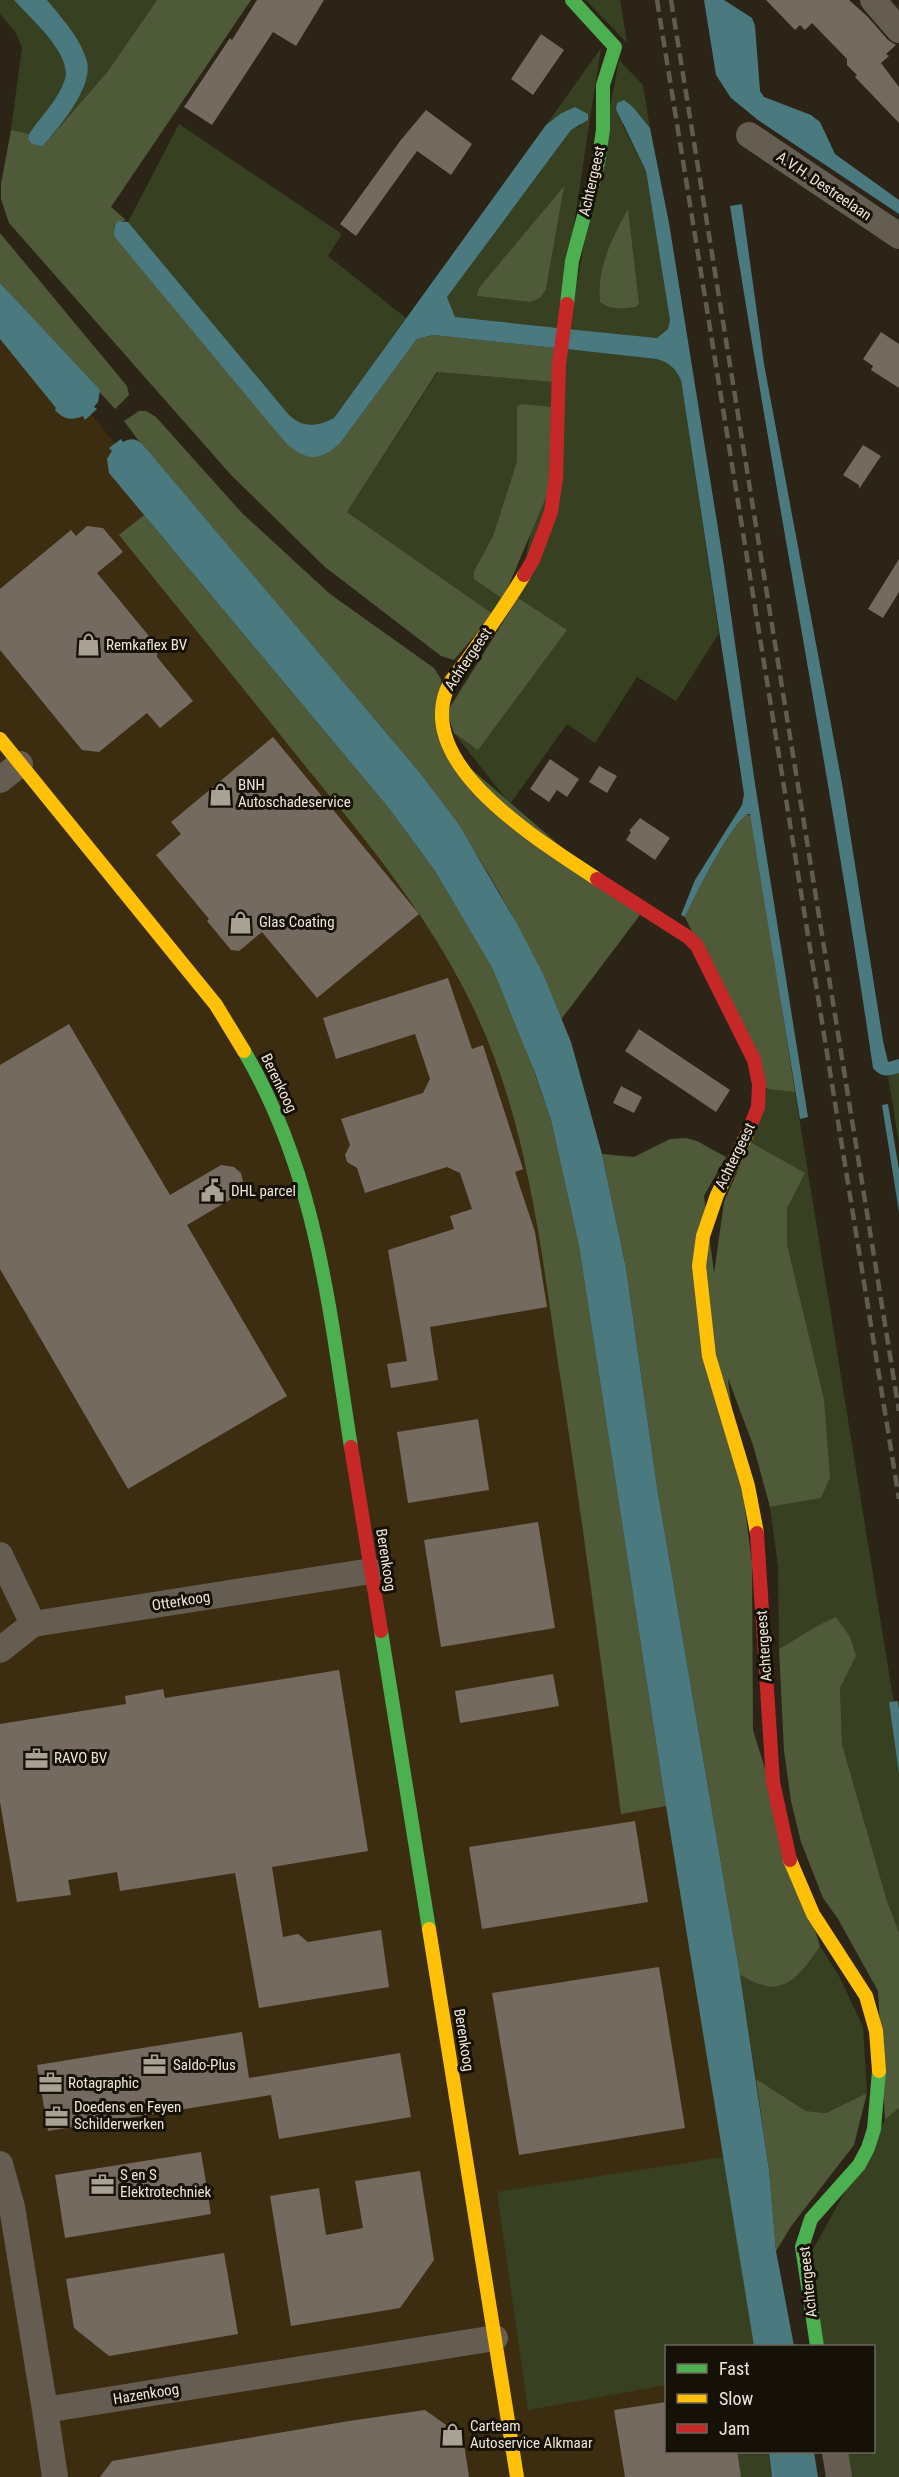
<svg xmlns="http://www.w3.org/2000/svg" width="899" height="2477" font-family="'Roboto Condensed',sans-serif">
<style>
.built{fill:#3c2d10}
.green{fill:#374122;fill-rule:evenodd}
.forest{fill:#4f5a39}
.water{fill:#4a7a7f}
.building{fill:#756a60}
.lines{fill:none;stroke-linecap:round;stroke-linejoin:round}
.street{stroke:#655d52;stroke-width:26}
.fast{stroke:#4caf50;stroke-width:14}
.slow{stroke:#ffc107;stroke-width:14}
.jam{stroke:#c62828;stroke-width:14}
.rail{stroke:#625b51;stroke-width:4.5;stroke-dasharray:12 6;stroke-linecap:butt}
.labels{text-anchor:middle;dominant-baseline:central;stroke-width:6;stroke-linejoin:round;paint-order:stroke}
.street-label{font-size:15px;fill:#ede5d7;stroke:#161107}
.poi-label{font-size:15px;fill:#ede5d7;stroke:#161107;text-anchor:start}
</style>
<rect width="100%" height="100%" fill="#2b2417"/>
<path class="built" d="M0,302l332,408 234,386 210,1250h-110v106h131l4,25h-801z"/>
<path class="green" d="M0,0h14c16,18 58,54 51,79 -6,20 -25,38 -36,55l-18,-4 11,-82 -6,-15 -16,-19z
M47,0h110l-49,71 -54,62 29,-43 1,-37 -22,-36z
M586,0h34l7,43z
M601,48l-43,280 -103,-11 -9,-20 125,-167 11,-5 -22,-11 -14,11zM563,187l-17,102 -16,13 -53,-6 3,-8z
M619,60l24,25 7,43 -18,-22 -8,-6 -1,26 23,45 24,149 -2,9 -11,9 -89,-9z
M179,124l163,110 -14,22 78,62 -72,100c-17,9 -31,10 -45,-3l-161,-193z
M566,349l90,10c13,3 19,9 25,21l38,253 -43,68 -39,-24 -42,66 -28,-19 -57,80 -56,-71 24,17 40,-152z
M438,372l114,10 -1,25h-34v54l-24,75 -19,35 29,28 -10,15 -146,-102z
M899,1073v70l-11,-67z
M767,1089l28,3 98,606 6,44v190l-12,-31 -45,-157 -2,-56 16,-32 -39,-30 -38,23 -1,-82 -8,-60 50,-9 4,-99 -37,-155v-36l6,-13 -43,-53z
M820,1946l19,30 24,51 4,66 -41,20 -20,-2 -50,-32 -16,-104 23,11z
M899,2108v369h-54l-5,-25h34v-106h-53l-14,-86 78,-140z
M724,2157l30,189h-88v39l-138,25 -31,-218z
M735,2452h33l4,25h-33z"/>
<path class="forest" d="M157,0h94l-140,207 15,13 -11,4 -1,3 170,214 57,1 76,-103 16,-4 123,13 -4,34 -115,-10 -90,140 146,102 -39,46 -13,-4 -116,-89 -94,-92 -222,-252 -8,-24v-15l10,-54 18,4 -1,5 15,7 65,-75z
M564,186l-18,103 -6,9 -10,4 -53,-6 2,-8z
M628,209l11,95 -3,3c-14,1 -24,4 -36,-5 -3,-36 12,-63 28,-93z
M0,233l127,153 2,9 -14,14 -115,-126z
M521,404l30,3 -2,83 -46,109 -29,-20v-8l19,-35 24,-75v-54z
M139,411h7l10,6 86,96 88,81 104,74 7,11 -1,63 200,173 -80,106c-33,-89 -82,-171 -139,-247l-283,-334 -14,-19z
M144,515l244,292 47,64 58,97 23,52 35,100 28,126 87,560 -45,8c-20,-153 -40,-305 -64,-458 -18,-122 -32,-245 -88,-357 -42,-85 -103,-159 -163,-232 -62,-78 -125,-155 -187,-232z
M518,598l49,32 -89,120 -24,-17 -7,-21z
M747,814l5,3 43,275 -28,-3 -82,-172c12,-25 42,-86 62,-103z
M686,1138l11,3 29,16 -22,39 48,367 1,167 67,216c-13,19 -31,48 -58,39 -8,-2 -15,-7 -22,-10l-83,-488 -31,-219 -24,-114 32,3 36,-18z
M750,1142l55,31 -18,35v36l37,155 6,78 -9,21 -51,9 -17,-62 -27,-72 -13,-92 11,-79z
M836,1617l14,20 6,19 -16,32 2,56 45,157 12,31v176l-14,12 -7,-129 -40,-72 -15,-21 -22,-56 -10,-41 -7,-50 -5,-102 38,-23z
M756,2079l50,32 20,2 41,-20 -13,52 -62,80 -16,26 -7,-81z"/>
<path class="water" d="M14,0h33c13,15 36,42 40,62 6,26 -28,65 -44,84l-11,-2 -4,-5 1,-5c11,-17 30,-35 36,-55 7,-25 -35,-61 -51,-79z
M704,0h20l28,18 3,8 5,65 4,6 47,18 9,7 15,32 64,46v14l-141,-94 -27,-22 -15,-23z
M624,100l8,6 18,22 19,95 55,343 31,218 53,333 -8,2 -50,-305h-3c-20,17 -50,78 -62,103l-4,-2 14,-35 47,-75 2,-11 -63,-414c-6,-12 -12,-18 -25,-21l-90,-10 2,-20 89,9 11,-9 2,-9 -24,-149 -30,-62 1,-6z
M575,107l13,7v6l-17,10 -124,167 8,20 103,11 -2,20 -123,-13 -16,4 -76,103c-21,21 -37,19 -57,-1l-170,-205 1,-12 3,-3 10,1 161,193c14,13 28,12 45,3l212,-293 14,-11z
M742,204l22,160 79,425 40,252 5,21 11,-3v14c-11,3 -18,5 -26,-5 -42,-288 -98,-574 -143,-862z
M0,283l100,107 -2,12 -4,5 3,2 -12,11 -2,-4c-12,5 -20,3 -28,-6l1,-2 -56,-69z
M121,439l2,3c13,-7 18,1 26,10l272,322 38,51 57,97 27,52 28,68 31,112 24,114 31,219 83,488 29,195 7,81 18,95h-40l-88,-540 -87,-560 -28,-126 -16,-47 -42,-104 -58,-98 -47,-64 -279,-334 -2,-14 5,-8 -3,-3z
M888,1104l11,66v42l-17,-107z
M898,1701l1,8v64l-10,-71z
M769,2452h45l4,25h-46z"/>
<path class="building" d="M257,0h67l-28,46 -23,-14 -61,93 -28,-18 46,-69 2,2z
M766,0h83l18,16 21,24 8,5 -10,9 3,2 -8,7 18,24v36l-44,-46 2,-2 -10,-10v-6l-35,-36 -7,7 -5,-5 -5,5z
M541,34l23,16 -31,45 -22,-16z
M426,110l46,34 -21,31 -34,-24 -61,85 -16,-12 60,-83z
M881,332l18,12v44l-28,-18 2,-4 -10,-7z
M863,445l18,11 -22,33v-4l-16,-10z
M87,526l16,2 20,24 -26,21 61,74 -1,10 36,44 -33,27 -13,-15 -48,39 -17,-2 -82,-100v-61l71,-59 5,6z
M899,559v33l-16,26 -15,-9z
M273,737l146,177 -102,84 -55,-66 -23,19 -8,-1 -24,-29 2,-2 -53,-64 25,-21 -10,-12z
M550,759l29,20 -12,18 -10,-7 -8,12 -19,-13z
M599,766l18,10 -10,17 -18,-11z
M640,818l30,20 -15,22 -29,-20 5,-8 -2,-1z
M448,978l24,71 11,-4 40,124 -8,3 20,60 12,75 -117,20 8,53 -47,8 -4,-24 20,-3 -19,-111 66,-21 -4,-13 22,-7 -12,-36 -13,-6 -82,26 -8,-25 -10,-6 -2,-7 5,-10 -9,-26 82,-26 7,-14 -15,-45 -79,25 -13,-41z
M69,1024l101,171 51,-30 13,2 7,6 2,9 -5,13 -51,30 100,171 -159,93 -128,-220v-204z
M639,1029l91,61 -14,22 -91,-61z
M621,1086l21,11 -8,16 -21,-10z
M478,1419l11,71 -81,13 -11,-71z
M538,1522l17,106 -114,19 -17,-107z
M339,1670l29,181 -96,16 11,70 15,-3 10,8 73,-12 8,57 -130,21 -24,-135 -115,18 -3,-19 -49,8 3,15 -54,7 -17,-100v-78l126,-20 -1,-8 38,-7 2,9z
M553,1674l6,32 -99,17 -5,-32z
M635,1821l13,81 -166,27 -13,-82z
M659,1967l26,161 -166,27 -27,-162z
M242,2032l7,46 151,-25 11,64 -132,22 -8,-44 -223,36 -11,-66z
M201,2152l10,62 -146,24 -10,-63z
M420,2171l14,89 -34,48 -109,18 -21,-130 49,-8 7,47 37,-7 -8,-47z
M224,2253l14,81 -129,22 -35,-28 -8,-49z
M666,2402v49h71l4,26h-116l-11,-67z
M425,2410l38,27 6,40h-369l12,-16 237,-40z"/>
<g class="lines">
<path class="street" d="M873,0l26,30
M749,135l150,101
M0,780l20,-16
M0,1555l33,69
M0,1650l33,-26 338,-53
M0,2164l12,43 33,203 450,-72
M45,2410l10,67
M835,2452l4,25"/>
<path class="fast" d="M567,304l5,-43 26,-98 5,-33v-45l12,-38 -43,-47
M244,1051c73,124 85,257 107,396
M381,1631l48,298
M817,2346l-15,-99 9,-28 48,-54 9,-17 6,-19 5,-58"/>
<path class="slow" d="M524,575c-17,29 -37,56 -56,84 -7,9 -17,19 -21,30 -32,79 97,154 150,190
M0,739l216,266 28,46
M748,1132l-31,63 -14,41 -4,30 10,90 39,130 9,47
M790,1860l23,54 53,82 10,35 3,40
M429,1929l88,548"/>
<path class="jam" d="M524,575l9,-15 18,-48 5,-34 3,-114 8,-60
M597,879l91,58 9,9 57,114 5,24 -1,23 -10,25
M351,1447l30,184
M757,1533l16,249 17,78"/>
<path class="rail" d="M657,0l242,1499
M671,0l228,1411"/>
</g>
<defs>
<symbol id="shop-bare" viewBox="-9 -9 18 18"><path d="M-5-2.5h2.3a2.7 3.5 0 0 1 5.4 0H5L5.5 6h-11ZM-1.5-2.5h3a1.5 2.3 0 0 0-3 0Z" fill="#a9a194" stroke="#161107" stroke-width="2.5" paint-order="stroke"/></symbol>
<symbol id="civic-bare" viewBox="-9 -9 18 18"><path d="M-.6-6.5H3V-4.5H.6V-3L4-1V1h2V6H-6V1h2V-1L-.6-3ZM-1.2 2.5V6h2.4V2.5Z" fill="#a9a194" stroke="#161107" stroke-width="2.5" paint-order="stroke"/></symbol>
<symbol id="office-bare" viewBox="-9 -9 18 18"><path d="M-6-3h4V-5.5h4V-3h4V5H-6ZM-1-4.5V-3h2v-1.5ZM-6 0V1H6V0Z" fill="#a9a194" stroke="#161107" stroke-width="2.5" paint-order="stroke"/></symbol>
</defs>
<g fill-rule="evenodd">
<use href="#shop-bare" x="72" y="628" width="33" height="33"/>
<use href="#shop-bare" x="204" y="778" width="33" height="33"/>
<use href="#shop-bare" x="224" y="906" width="33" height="33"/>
<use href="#civic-bare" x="196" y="1174" width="33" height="33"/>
<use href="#office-bare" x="20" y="1742" width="33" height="33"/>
<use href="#office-bare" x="138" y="2048" width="33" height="33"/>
<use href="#office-bare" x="34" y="2066" width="33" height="33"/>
<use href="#office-bare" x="40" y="2100" width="33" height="33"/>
<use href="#office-bare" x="86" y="2168" width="33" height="33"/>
<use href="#shop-bare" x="436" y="2418" width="33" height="33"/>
</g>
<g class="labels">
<g class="street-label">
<text transform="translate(592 181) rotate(-77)">Achtergeest</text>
<text transform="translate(824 186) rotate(34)">A.V.H. Destreelaan</text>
<text transform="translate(468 659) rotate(-56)">Achtergeest</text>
<text transform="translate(279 1083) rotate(64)">Berenkoog</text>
<text transform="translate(735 1156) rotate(-64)">Achtergeest</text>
<text transform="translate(386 1560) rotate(81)">Berenkoog</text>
<text transform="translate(181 1601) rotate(-9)">Otterkoog</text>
<text transform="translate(764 1646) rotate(-94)">Achtergeest</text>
<text transform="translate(464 2040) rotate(81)">Berenkoog</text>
<text transform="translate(808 2282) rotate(-96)">Achtergeest</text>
<text transform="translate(146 2394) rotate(-9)">Hazenkoog</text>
</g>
<g class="poi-label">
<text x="106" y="645">Remkaflex BV</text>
<text x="238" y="785">BNH<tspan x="238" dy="17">Autoschadeservice</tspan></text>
<text x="259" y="922">Glas Coating</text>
<text x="231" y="1191">DHL parcel</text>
<text x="54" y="1758">RAVO BV</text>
<text x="173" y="2065">Saldo-Plus</text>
<text x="68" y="2083">Rotagraphic</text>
<text x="74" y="2107">Doedens en Feyen<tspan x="74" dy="17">Schilderwerken</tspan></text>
<text x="120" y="2175">S en S<tspan x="120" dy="17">Elektrotechniek</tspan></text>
<text x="470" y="2426">Carteam<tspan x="470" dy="17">Autoservice Alkmaar</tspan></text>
</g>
</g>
<rect x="665" y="2345" width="210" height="108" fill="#161107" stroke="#6c665a" stroke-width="1.5"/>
<rect x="677" y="2364" width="30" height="9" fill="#4caf50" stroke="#6c665a" stroke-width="1.5"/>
<text x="719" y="2375" font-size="18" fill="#ede5d7">Fast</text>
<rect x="677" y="2394" width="30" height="9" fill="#ffc107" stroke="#6c665a" stroke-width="1.5"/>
<text x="719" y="2405" font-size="18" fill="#ede5d7">Slow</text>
<rect x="677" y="2424" width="30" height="9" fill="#c62828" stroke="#6c665a" stroke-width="1.5"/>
<text x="719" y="2435" font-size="18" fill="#ede5d7">Jam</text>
</svg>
